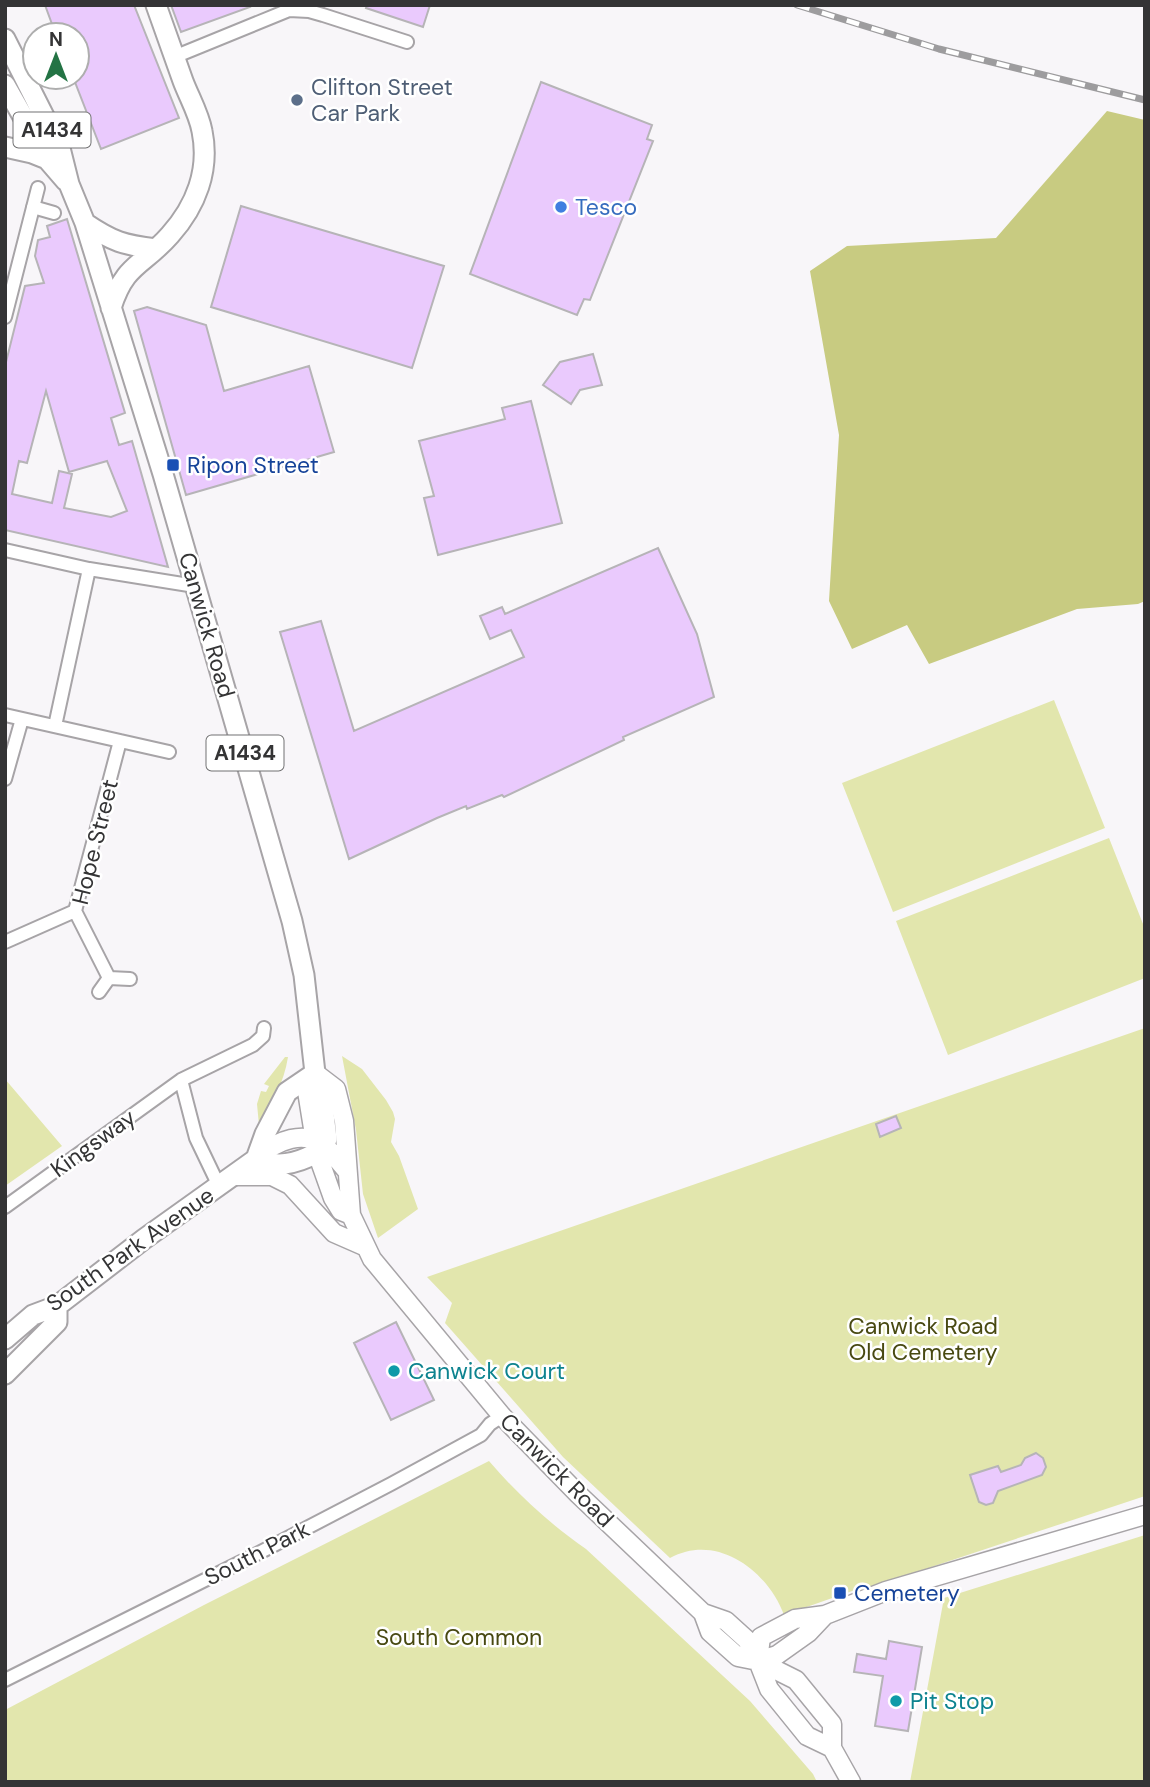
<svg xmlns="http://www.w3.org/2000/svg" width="1150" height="1787" font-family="'DM Sans',sans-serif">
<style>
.green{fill:#e2e6ad}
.forest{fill:#c8cb81}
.building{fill:#eacafd;stroke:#b6b4b7;stroke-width:2;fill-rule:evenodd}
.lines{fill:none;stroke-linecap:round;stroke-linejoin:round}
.minor-casing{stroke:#a7a4a7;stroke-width:16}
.secondary-casing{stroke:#a7a4a7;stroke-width:21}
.primary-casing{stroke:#a7a4a7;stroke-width:23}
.minor{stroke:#fff;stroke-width:12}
.secondary{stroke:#fff;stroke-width:18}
.primary{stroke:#fff;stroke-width:19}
.rail-casing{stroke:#9d9c9e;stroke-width:7}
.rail{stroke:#fff;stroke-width:4.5;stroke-dasharray:13;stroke-linecap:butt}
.service-dot{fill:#5c6f8a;stroke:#fff;stroke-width:2.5}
.shop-dot{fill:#3f7fe0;stroke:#fff;stroke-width:2.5}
.transit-dot{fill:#1a4fb4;stroke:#fff;stroke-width:2.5}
.culture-dot{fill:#0f9aa8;stroke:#fff;stroke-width:2.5}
.labels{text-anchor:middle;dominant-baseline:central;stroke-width:5;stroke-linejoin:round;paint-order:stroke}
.shield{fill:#fff;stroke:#717172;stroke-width:2}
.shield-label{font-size:21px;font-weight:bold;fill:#343435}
.service-label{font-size:23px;fill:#4e5e75;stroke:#fff;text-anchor:start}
.shop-label{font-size:23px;fill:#366cbe;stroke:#fff;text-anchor:start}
.transit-label{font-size:23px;fill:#164399;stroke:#fff;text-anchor:start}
.street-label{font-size:23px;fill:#343435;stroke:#fff}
.park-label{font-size:23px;fill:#484911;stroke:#fff}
.culture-label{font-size:23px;fill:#0d838f;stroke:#fff;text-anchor:start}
</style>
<rect width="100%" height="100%" fill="#f8f6f9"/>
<path class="green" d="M1054,700l51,128 -212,84 -51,-129z
M1109,838l36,91v49l-197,77 -52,-134z
M1145,1028v468l-289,96 -1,-2 -71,25c-16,-44 -67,-83 -114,-57l-107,-101 -118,-134 7,-20 -25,-26z
M342,1056l20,13 24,31 7,12 2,7 -4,23 8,14 19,53 -40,29 -15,-44 -7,-64z
M285,1057h3c-4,26 -16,46 -29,68l-2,-21 4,-13 5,1 3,-6 -5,-2z
M5,1079l57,67 -57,40z
M489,1461c29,34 61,63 97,88l164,152 63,73 4,8h-812v-72l199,-105z
M1145,1535v247h-235l34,-184z"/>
<path class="forest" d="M1107,111l38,9v481l-7,3 -61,5 -148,55 -22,-39 -55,24 -23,-48 10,-166 -29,-164 37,-25 149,-8z"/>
<path class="building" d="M45,5h89l45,113 -78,31 -28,-72h4v-42h-21z
M171,5h78l1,2 -69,25z
M367,5h63l-7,22 -57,-19z
M541,82l111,43 -5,14 6,2 -63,159 -6,-1 -7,16 -107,-41z
M241,206l203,60 -32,102 -201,-61z
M67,219l58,194 -14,5 8,27 13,-4 36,126 -163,-37v-164l20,-80 19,-3 -9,-27 3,-16 12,-3 -3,-11zM46,391l23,81 38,-11 20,50 -16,6 -47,-9 8,-34 -13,-3 -7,32 -40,-9 7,-33 8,2z
M147,307l59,18 18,66 85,-25 25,86 -148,43 -52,-184z
M593,354l9,31 -22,5 -9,14 -28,-19 17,-23z
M531,401l31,122 -124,32 -14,-57 10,-2 -15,-55 86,-22 -3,-11z
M658,548l39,86 17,63 -91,40 1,3 -120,57 -2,-2 -35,14 -1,-3 -29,12 -88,41 -69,-227 41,-11 33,110 170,-74 -13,-27 -21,9 -10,-23 22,-9 3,7z
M896,1116l5,12 -21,9 -4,-13z
M396,1322l38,78 -43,20 -37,-77z
M1036,1453l7,5 3,9 -4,8 -44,16 -5,12 -7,2 -7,-3 -9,-27 28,-9 3,6 20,-7 4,-7z
M889,1641l33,6 -14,84 -33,-5 8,-50 -29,-4 3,-18 29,5z"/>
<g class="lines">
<defs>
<path id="minor" d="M174,57l115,-47 20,1 14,4 84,27
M33,207l21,6
M5,317l33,-129
M5,550l84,19 106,17
M5,715l164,37
M55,726l34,-157
M5,779l17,-60
M5,942l70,-31
M109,978l21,1
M99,992l10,-14 -34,-67 45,-170
M181,1080l15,58 23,48
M5,1207l176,-127 72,-35 10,-9 1,-8
M5,1680l248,-124 138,-72 90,-49 9,-11 12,-8"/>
<path id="secondary" d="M256,1159c19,-18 50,-32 72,-10 6,6 12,14 19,22
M234,1176h38l18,9 44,48 32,14
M351,1215l-10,-4 -8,-13 -16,-45 -10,-62 8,-18 21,16 8,32 7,94 21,44 130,157 76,78 125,119 23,8 21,19 11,21 11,28 38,47 25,12 19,34
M703,1613l7,19 28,25 20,4 38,19 36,44v24
M758,1661l19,-6 31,-22 17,-18 61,-24 259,-76
M758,1661l3,-24 34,-18 30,-4"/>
<path id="primary" d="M5,39l55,109 9,36 16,39 78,251 129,447 12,54 11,98 6,16 6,50c-5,16 -32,25 -48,25 -7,0 -15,-3 -23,-5
M5,85l42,74 19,22
M5,147l27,6 15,6
M85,223c28,19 39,22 71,26
M111,308c14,-45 32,-42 59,-73 26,-29 40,-65 32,-104 -3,-17 -13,-34 -19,-50 -9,-25 -18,-50 -27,-76
M256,1159l9,-25 22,-42 28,-19
M5,1339l28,-24 24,-9 87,-67 112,-80
M5,1374l52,-52v-16"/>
</defs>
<use href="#minor" class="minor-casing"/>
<use href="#secondary" class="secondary-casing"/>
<use href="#primary" class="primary-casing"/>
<use href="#minor" class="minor"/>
<use href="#secondary" class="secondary"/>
<use href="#primary" class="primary"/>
<defs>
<path id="rail" d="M797,5l142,44 206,51"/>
</defs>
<use href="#rail" class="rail-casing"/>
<use href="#rail" class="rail"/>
</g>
<circle class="service-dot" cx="297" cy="100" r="7"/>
<circle class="shop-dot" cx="561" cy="207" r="7"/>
<g class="transit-dot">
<rect x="166" y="458" width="14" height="14" rx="3.5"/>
<rect x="833" y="1586" width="14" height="14" rx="3.5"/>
</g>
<g class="culture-dot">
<circle cx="394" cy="1371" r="7"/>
<circle cx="896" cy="1701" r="7"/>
</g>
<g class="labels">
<g class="shield">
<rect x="13.5" y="112.5" width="77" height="35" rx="5"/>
<rect x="206.5" y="735.5" width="77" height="35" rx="5"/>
</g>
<g class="shield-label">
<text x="52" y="130">A1434</text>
<text x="245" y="753">A1434</text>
</g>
<g class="service-label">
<text x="311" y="87">Clifton Street<tspan x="311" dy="26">Car Park</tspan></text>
</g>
<g class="shop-label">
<text x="575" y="207">Tesco</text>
</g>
<g class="transit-label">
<text x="187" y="465">Ripon Street</text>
<text x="854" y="1593">Cemetery</text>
</g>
<g class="street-label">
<text transform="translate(207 625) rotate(74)">Canwick Road</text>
<text transform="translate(95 842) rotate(-76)">Hope Street</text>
<text transform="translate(93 1143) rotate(-36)">Kingsway</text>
<text transform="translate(130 1249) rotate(-35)">South Park Avenue</text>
<text transform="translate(557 1470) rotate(45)">Canwick Road</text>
<text transform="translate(257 1553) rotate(-27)">South Park</text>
</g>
<g class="park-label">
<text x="923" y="1326">Canwick Road<tspan x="923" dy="26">Old Cemetery</tspan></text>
<text x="459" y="1637">South Common</text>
</g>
<g class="culture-label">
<text x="408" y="1371">Canwick Court</text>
<text x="910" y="1701">Pit Stop</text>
</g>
</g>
<rect width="1150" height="1787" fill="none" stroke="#343435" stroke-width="14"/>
<g transform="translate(56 56)"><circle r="33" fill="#ffffff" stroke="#aeaeae" stroke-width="2"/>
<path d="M0-5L12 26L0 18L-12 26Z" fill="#237344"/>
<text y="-10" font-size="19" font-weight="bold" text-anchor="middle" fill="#343435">N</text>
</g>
</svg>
